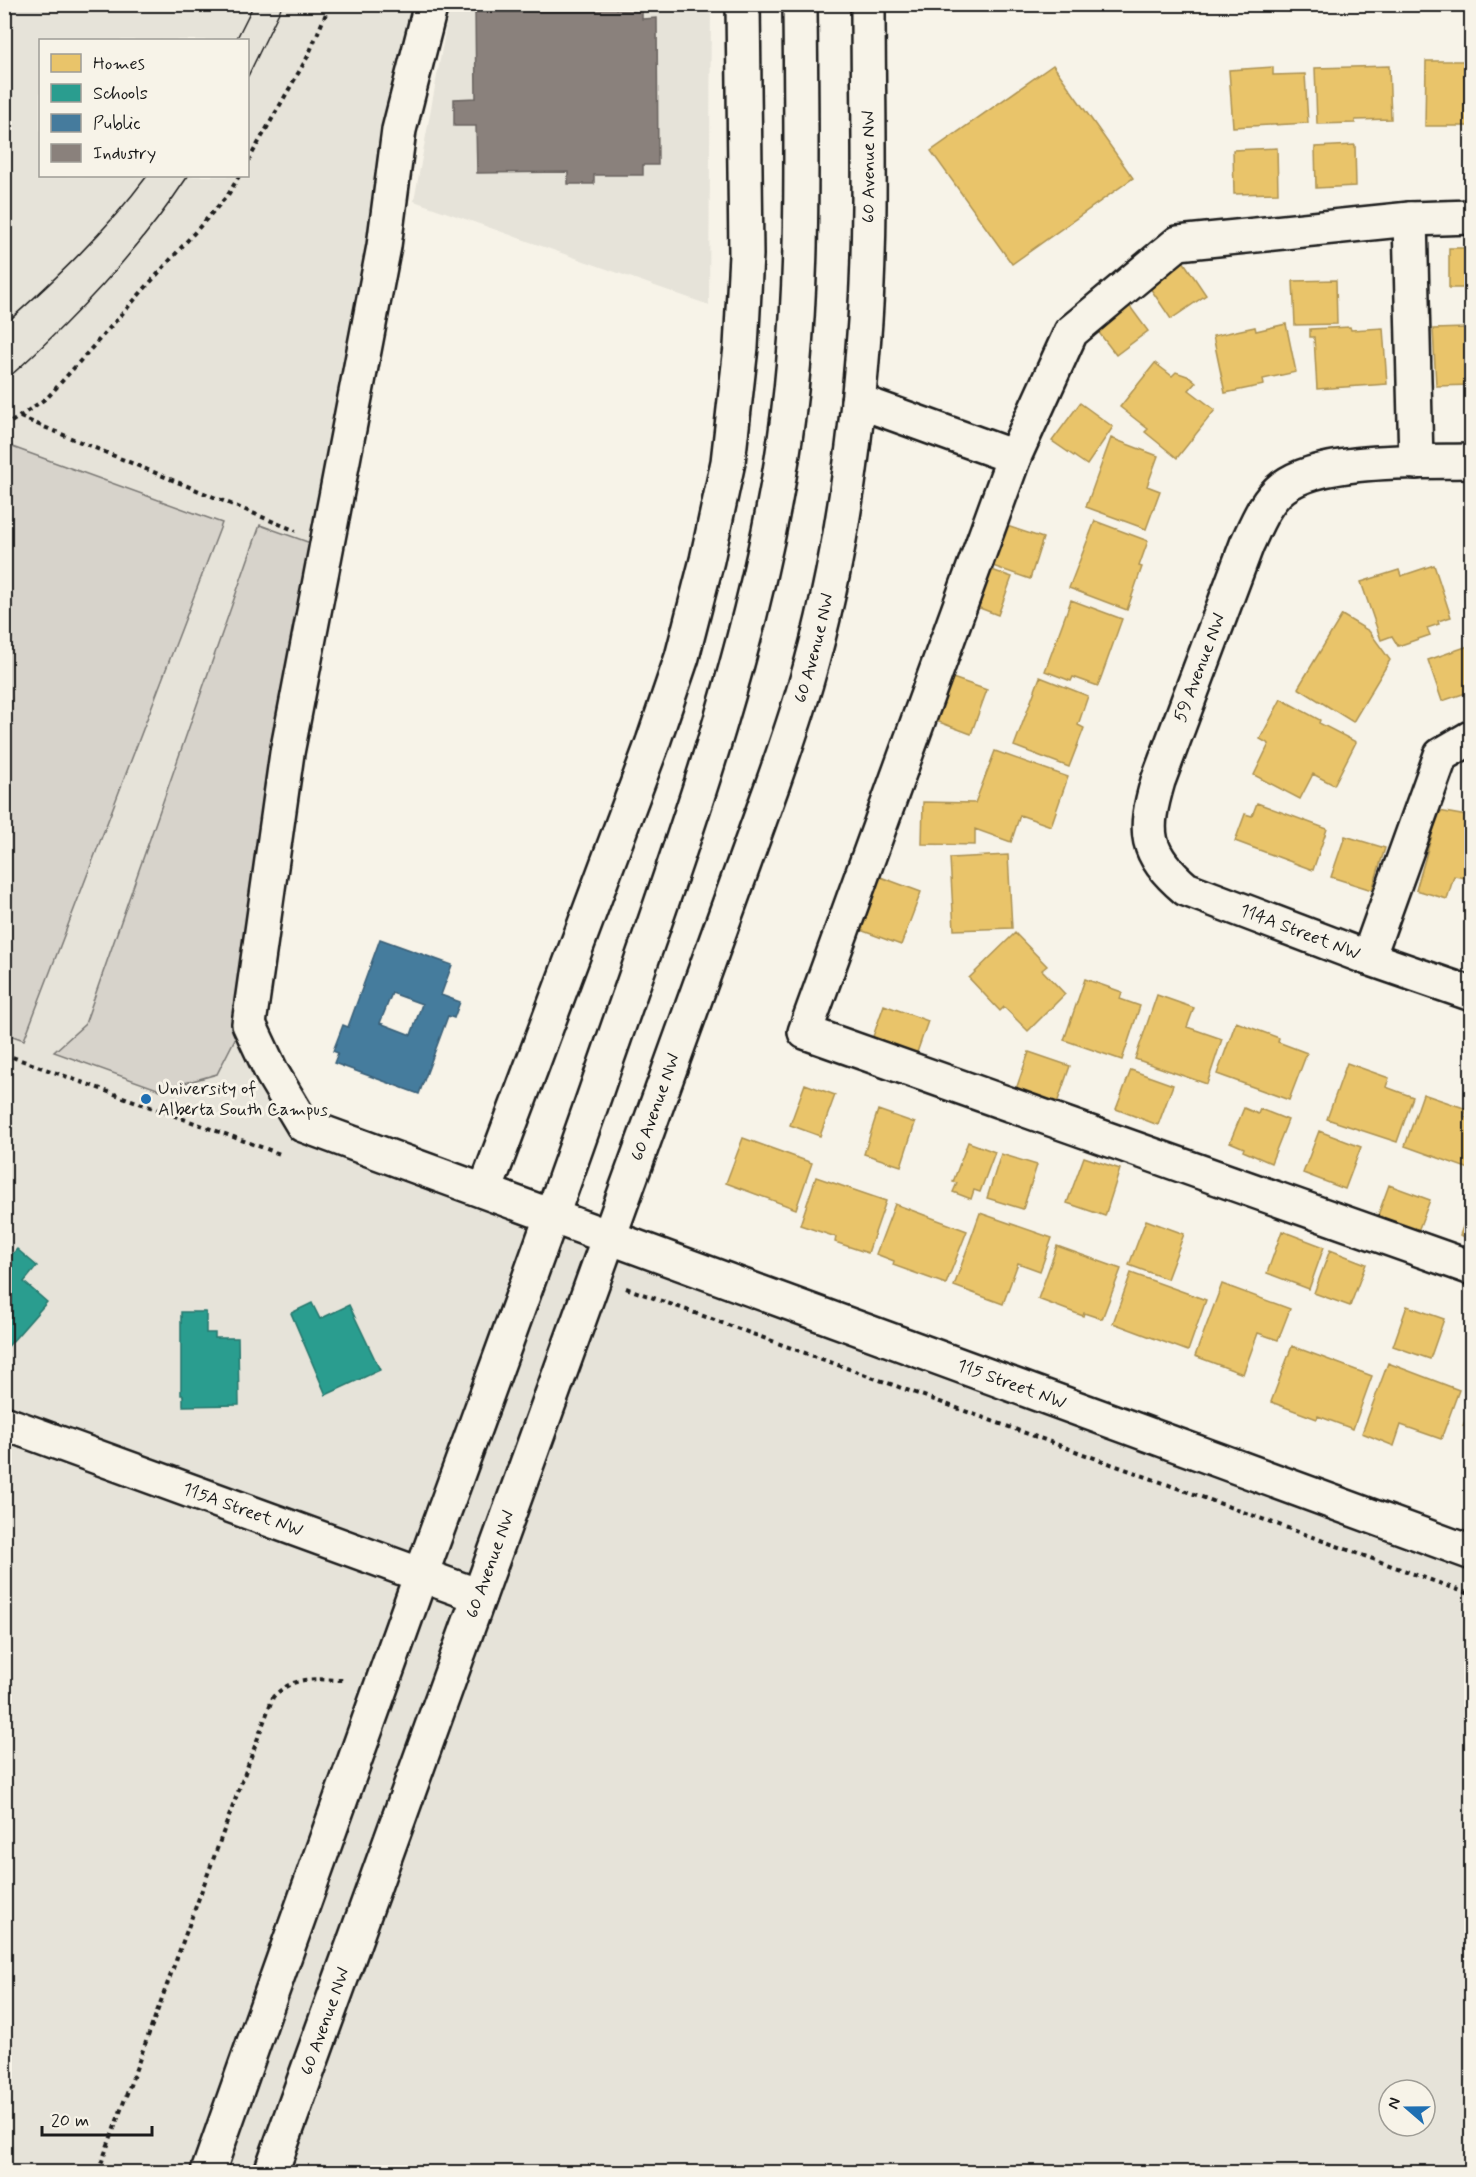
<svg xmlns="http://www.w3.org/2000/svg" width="1476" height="2177" font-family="Mynerve,sans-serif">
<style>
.built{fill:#e6e3d9;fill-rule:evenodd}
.green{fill:#d7d3cb;stroke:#7a7874;stroke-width:1.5}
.homes{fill:#e9c46a;stroke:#ac9253;stroke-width:1.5}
.schools{fill:#2a9d8f;stroke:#26766c;stroke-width:1.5}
.public{fill:#457b9d;stroke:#395e76;stroke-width:1.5;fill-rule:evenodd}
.industry{fill:#8a817c;stroke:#69635f;stroke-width:1.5}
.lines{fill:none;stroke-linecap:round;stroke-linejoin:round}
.minor-casing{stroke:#1c1c1c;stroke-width:38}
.path{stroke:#1c1c1c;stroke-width:4;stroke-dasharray:4.5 4.5;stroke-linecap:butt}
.minor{stroke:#f7f3e8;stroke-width:33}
.tram{stroke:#1c1c1c;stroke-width:1.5}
.poi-dot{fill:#1f6fb2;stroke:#f7f3e8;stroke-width:2}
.labels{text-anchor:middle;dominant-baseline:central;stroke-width:6;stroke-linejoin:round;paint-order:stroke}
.street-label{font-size:18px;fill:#1c1c1c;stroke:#f7f3e8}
.poi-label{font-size:18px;fill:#1c1c1c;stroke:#f7f3e8;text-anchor:start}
</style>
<rect width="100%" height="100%" fill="#f7f3e8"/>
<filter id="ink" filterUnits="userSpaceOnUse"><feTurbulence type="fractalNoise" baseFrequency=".0167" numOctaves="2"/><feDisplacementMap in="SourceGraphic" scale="12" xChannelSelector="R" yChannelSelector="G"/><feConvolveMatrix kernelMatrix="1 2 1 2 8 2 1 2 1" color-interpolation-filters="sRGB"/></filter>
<g filter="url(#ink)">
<path class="built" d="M5,5h426l-182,1019 54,101 1168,428v619h-1466zM40,40h208v136h-208zM1389,2090h36v36h-36z
M450,5h261l-2,300 -295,-104z"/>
<path class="green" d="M4,444l218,79 -198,517 -20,-7z
M260,525l59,21 -76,477 -26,51 -57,16 -106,-38 31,-28z"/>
<path class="homes" d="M1426,61h38v15h8v50h-47z
M1053,65l80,113 -121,86 -81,-113z
M1389,66l2,53 -36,1v3l-38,1 -2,-56z
M1273,67v8l32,-1 3,49 -75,4 -4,-57z
M1355,145l1,41 -40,2 -1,-41z
M1277,148l1,45 -44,1 -1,-44z
M1449,248h23v40h-23z
M1181,258l25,37 -35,24 -25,-37z
M1336,280l1,44 -42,1 -2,-44z
M1123,297l25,34 -32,24 -26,-34z
M1286,324l10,48 -33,7 1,6 -39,8 -12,-57 42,-9 1,4z
M1350,327l1,3 32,-2 4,56 -70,5 -3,-52h-4v-8z
M1465,328l1,6h6v51l-36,1 -3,-57z
M1155,363l17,13 4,-4 14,5 6,5 -7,8 26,20 -38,48 -32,-26 3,-3 -28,-22z
M1080,403l33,24 -26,38 -35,-24z
M1111,438l47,18 -11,30 13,5 -14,38 -60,-22z
M1095,521l53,20 -9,25 3,1 -15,43 -58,-22z
M1001,524l42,14 -13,41 -43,-15z
M1434,565l17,52 -13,4 1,3 -12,4 3,7 -32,11 -6,-10 -11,4 -20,-58 38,-12 2,6z
M986,568l26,9 -14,38 -26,-10z
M1071,600l51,19 -24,67 -25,-9 -2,4 -26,-10z
M1342,615l27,16 21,29 -37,62 -55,-34z
M1471,645l1,46 -30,10 -14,-41z
M947,676l40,14 -16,44 -40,-15z
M1040,677l48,19 -10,29 6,3 -15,39 -55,-21z
M1281,699l39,21 -1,3 37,19 -22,43 -21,-11 -13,25 -46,-24 15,-31 -9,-5z
M995,751l73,26 -17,49 -31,-11 -9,27 -36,-13v16l-53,-1 1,-42 52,1z
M1257,803l70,26 -14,41 -78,-29 10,-27 7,2z
M1439,811l33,6v62l-18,-3 -7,23 -31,-9z
M1345,836l40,12 -13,42 -41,-13z
M1008,855l4,73 -58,2 -4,-72z
M875,875l46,17 -20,53 -46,-17z
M1015,933l32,33 -5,4 23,24 -37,37 -24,-24 -4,4 -31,-33z
M1085,979l37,13 -2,7 20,7 -18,54 -58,-20z
M1157,995l37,13 -7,19 35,12 -15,45 -72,-25z
M884,1005l44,16 -15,43 -44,-16z
M1236,1022l43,16 -1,4 29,11 -18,47 -72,-26z
M1029,1052l41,14 -15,43 -41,-14z
M1347,1063l42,15 -3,9 27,10 -16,45 -70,-23z
M1131,1070l42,15 -15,40 -42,-16z
M805,1084l30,11 -15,41 -30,-11z
M1423,1094l44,15 -3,8 8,2v51l-67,-24z
M1244,1108l14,6 2,-5 28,11 -17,43 -28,-12 1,-3 -14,-6z
M878,1110l37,13 -14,43 -37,-12z
M1319,1131l42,16 -16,42 -42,-16z
M743,1138l69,25 -16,46 -70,-26z
M968,1142l27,10 -15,40 -6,-2 -3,9 -18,-7 4,-9 -4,-1z
M1001,1154l36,11 -14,44 -36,-11z
M1084,1157l36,12 -15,47 -38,-13z
M816,1177l70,24 -18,52 -33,-11 1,-5 -36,-12z
M1389,1185l41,15 -17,44 -40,-15z
M1472,1202v37l-12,-4z
M895,1204l72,27 -21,53 -53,-19 1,-4 -18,-7z
M980,1213l72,25 -12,33 -22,-8 -15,41 -49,-18z
M1146,1220l38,14 -17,45 -38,-14z
M1282,1231l42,16 -15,42 -42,-16z
M1057,1246l64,23 -19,50 -18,-6 -1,3 -45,-17z
M1330,1250l36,14 -16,42 -36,-13z
M1131,1273l75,27 -18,51 -75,-28z
M1222,1284l68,25 -12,31 -20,-7 -15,41 -48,-18z
M1407,1306l37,13 -14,40 -37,-13z
M1292,1346l80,30 -19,53 -35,-13 -1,3 -46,-17z
M1388,1363l71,27 -18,49 -40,-14 -7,21 -32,-13z
M1472,1403v26l-9,-3z"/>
<path class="schools" d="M17,1249l20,17 -13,16 23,20 -43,49v-88z
M312,1303l8,16 29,-14 31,65 -54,25 -35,-82z
M181,1312h25v21h9v5h23l1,67 -56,1v-11h-2z"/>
<path class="public" d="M380,939l72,26 -11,30 19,7 -6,16 -6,-2 -29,78 -85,-31 4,-10 -5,-2 10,-26 5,2zM392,993l30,11 -11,31 -31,-12z"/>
<path class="industry" d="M482,4h136l-2,5 26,-1v11l15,-1 1,147h-15v10h-49v9h-26v-12l-91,1 -1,-47h-22v-27l22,-1 -1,-88h5z"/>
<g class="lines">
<defs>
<g id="minor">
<path id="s1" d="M431,4l-32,126 -15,116 -97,507 -38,271 23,49 31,52 1169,428"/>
<path d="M1472,217l-62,2 -232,24 -107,89 -57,125 -209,575 667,236"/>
<path d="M1410,219l6,243"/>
<path d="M858,401l156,56"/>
<path id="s2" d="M1472,461c-50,1 -150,-4 -189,26 -18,14 -27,38 -36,57l-89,237c-15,51 -14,72 28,108l182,69 104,36"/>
<path d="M1368,958l73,-203 31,-18"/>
<path d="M485,1191l168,-449 29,-85 25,-97 21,-98 13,-115 5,-92 -3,-251"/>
<path id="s3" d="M4,1423l475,173"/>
<path d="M208,2172c71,-200 141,-400 214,-600 58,-160 118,-320 174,-481 71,-207 152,-415 186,-632 24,-150 19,-303 18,-455"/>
<path id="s4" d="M271,2172l501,-1386c12,-34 24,-69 34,-103 33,-113 51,-245 59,-362 7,-105 3,-211 3,-317"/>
</g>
</defs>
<use href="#minor" class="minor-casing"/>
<path class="path" d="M248,161l60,-105 22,-52
M20,417l276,114
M4,427l44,-30 180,-202 11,-19
M4,1054l279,101
M626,1288l846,307
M98,2172l175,-475c23,-23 41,-17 72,-17"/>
<use href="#minor" class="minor"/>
<path class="tram" d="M236,40l18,-36
M248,76l35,-72
M4,325c52,-46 102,-94 143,-149
M4,381c22,-18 41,-37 61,-57 46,-46 88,-95 123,-148"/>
</g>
</g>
<circle class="poi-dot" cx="146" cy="1099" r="6"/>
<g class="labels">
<g class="street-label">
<text stroke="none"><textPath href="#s4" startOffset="2104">60 Avenue NW</textPath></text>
<text stroke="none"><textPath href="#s4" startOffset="1618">60 Avenue NW</textPath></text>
<text transform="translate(1200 668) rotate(-69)">59 Avenue NW</text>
<text stroke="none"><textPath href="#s2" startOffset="758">114A Street NW</textPath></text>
<text stroke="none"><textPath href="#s4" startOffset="1132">60 Avenue NW</textPath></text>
<text stroke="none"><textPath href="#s1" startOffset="1906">115 Street NW</textPath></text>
<text stroke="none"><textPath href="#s3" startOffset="254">115A Street NW</textPath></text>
<text stroke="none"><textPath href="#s4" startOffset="646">60 Avenue NW</textPath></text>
<text stroke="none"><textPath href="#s4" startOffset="160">60 Avenue NW</textPath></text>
</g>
<g class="poi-label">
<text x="158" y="1089">University of<tspan x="158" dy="21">Alberta South Campus</tspan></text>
</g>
</g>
<rect width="1476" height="2177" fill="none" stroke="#f7f3e8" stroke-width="24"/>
<rect x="12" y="12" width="1452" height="2153" fill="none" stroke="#1c1c1c" stroke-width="2" filter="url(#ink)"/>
<rect x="39" y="39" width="210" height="138" fill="#f7f3e8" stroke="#9f9d96" stroke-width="1.5"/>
<rect x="51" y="54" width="30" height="18" fill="#e9c46a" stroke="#9f9d96" stroke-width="1.5"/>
<text x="93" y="69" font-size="18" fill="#1c1c1c">Homes</text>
<rect x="51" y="84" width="30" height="18" fill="#2a9d8f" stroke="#9f9d96" stroke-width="1.5"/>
<text x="93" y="99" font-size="18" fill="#1c1c1c">Schools</text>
<rect x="51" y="114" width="30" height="18" fill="#457b9d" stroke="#9f9d96" stroke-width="1.5"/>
<text x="93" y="129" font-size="18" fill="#1c1c1c">Public</text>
<rect x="51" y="144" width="30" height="18" fill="#8a817c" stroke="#9f9d96" stroke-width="1.5"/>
<text x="93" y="159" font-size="18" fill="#1c1c1c">Industry</text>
<g transform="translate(1407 2108) rotate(290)"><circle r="28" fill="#f7f3e8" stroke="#9f9d96" stroke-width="1.5"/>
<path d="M0-4.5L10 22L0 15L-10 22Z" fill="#1f6fb2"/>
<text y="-9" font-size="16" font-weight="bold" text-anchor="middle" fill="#1c1c1c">N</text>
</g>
<path d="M42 2126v9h110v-9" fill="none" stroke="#1c1c1c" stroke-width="3"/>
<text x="51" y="2126" font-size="18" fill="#1c1c1c" stroke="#f7f3e8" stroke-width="4.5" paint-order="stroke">20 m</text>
</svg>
